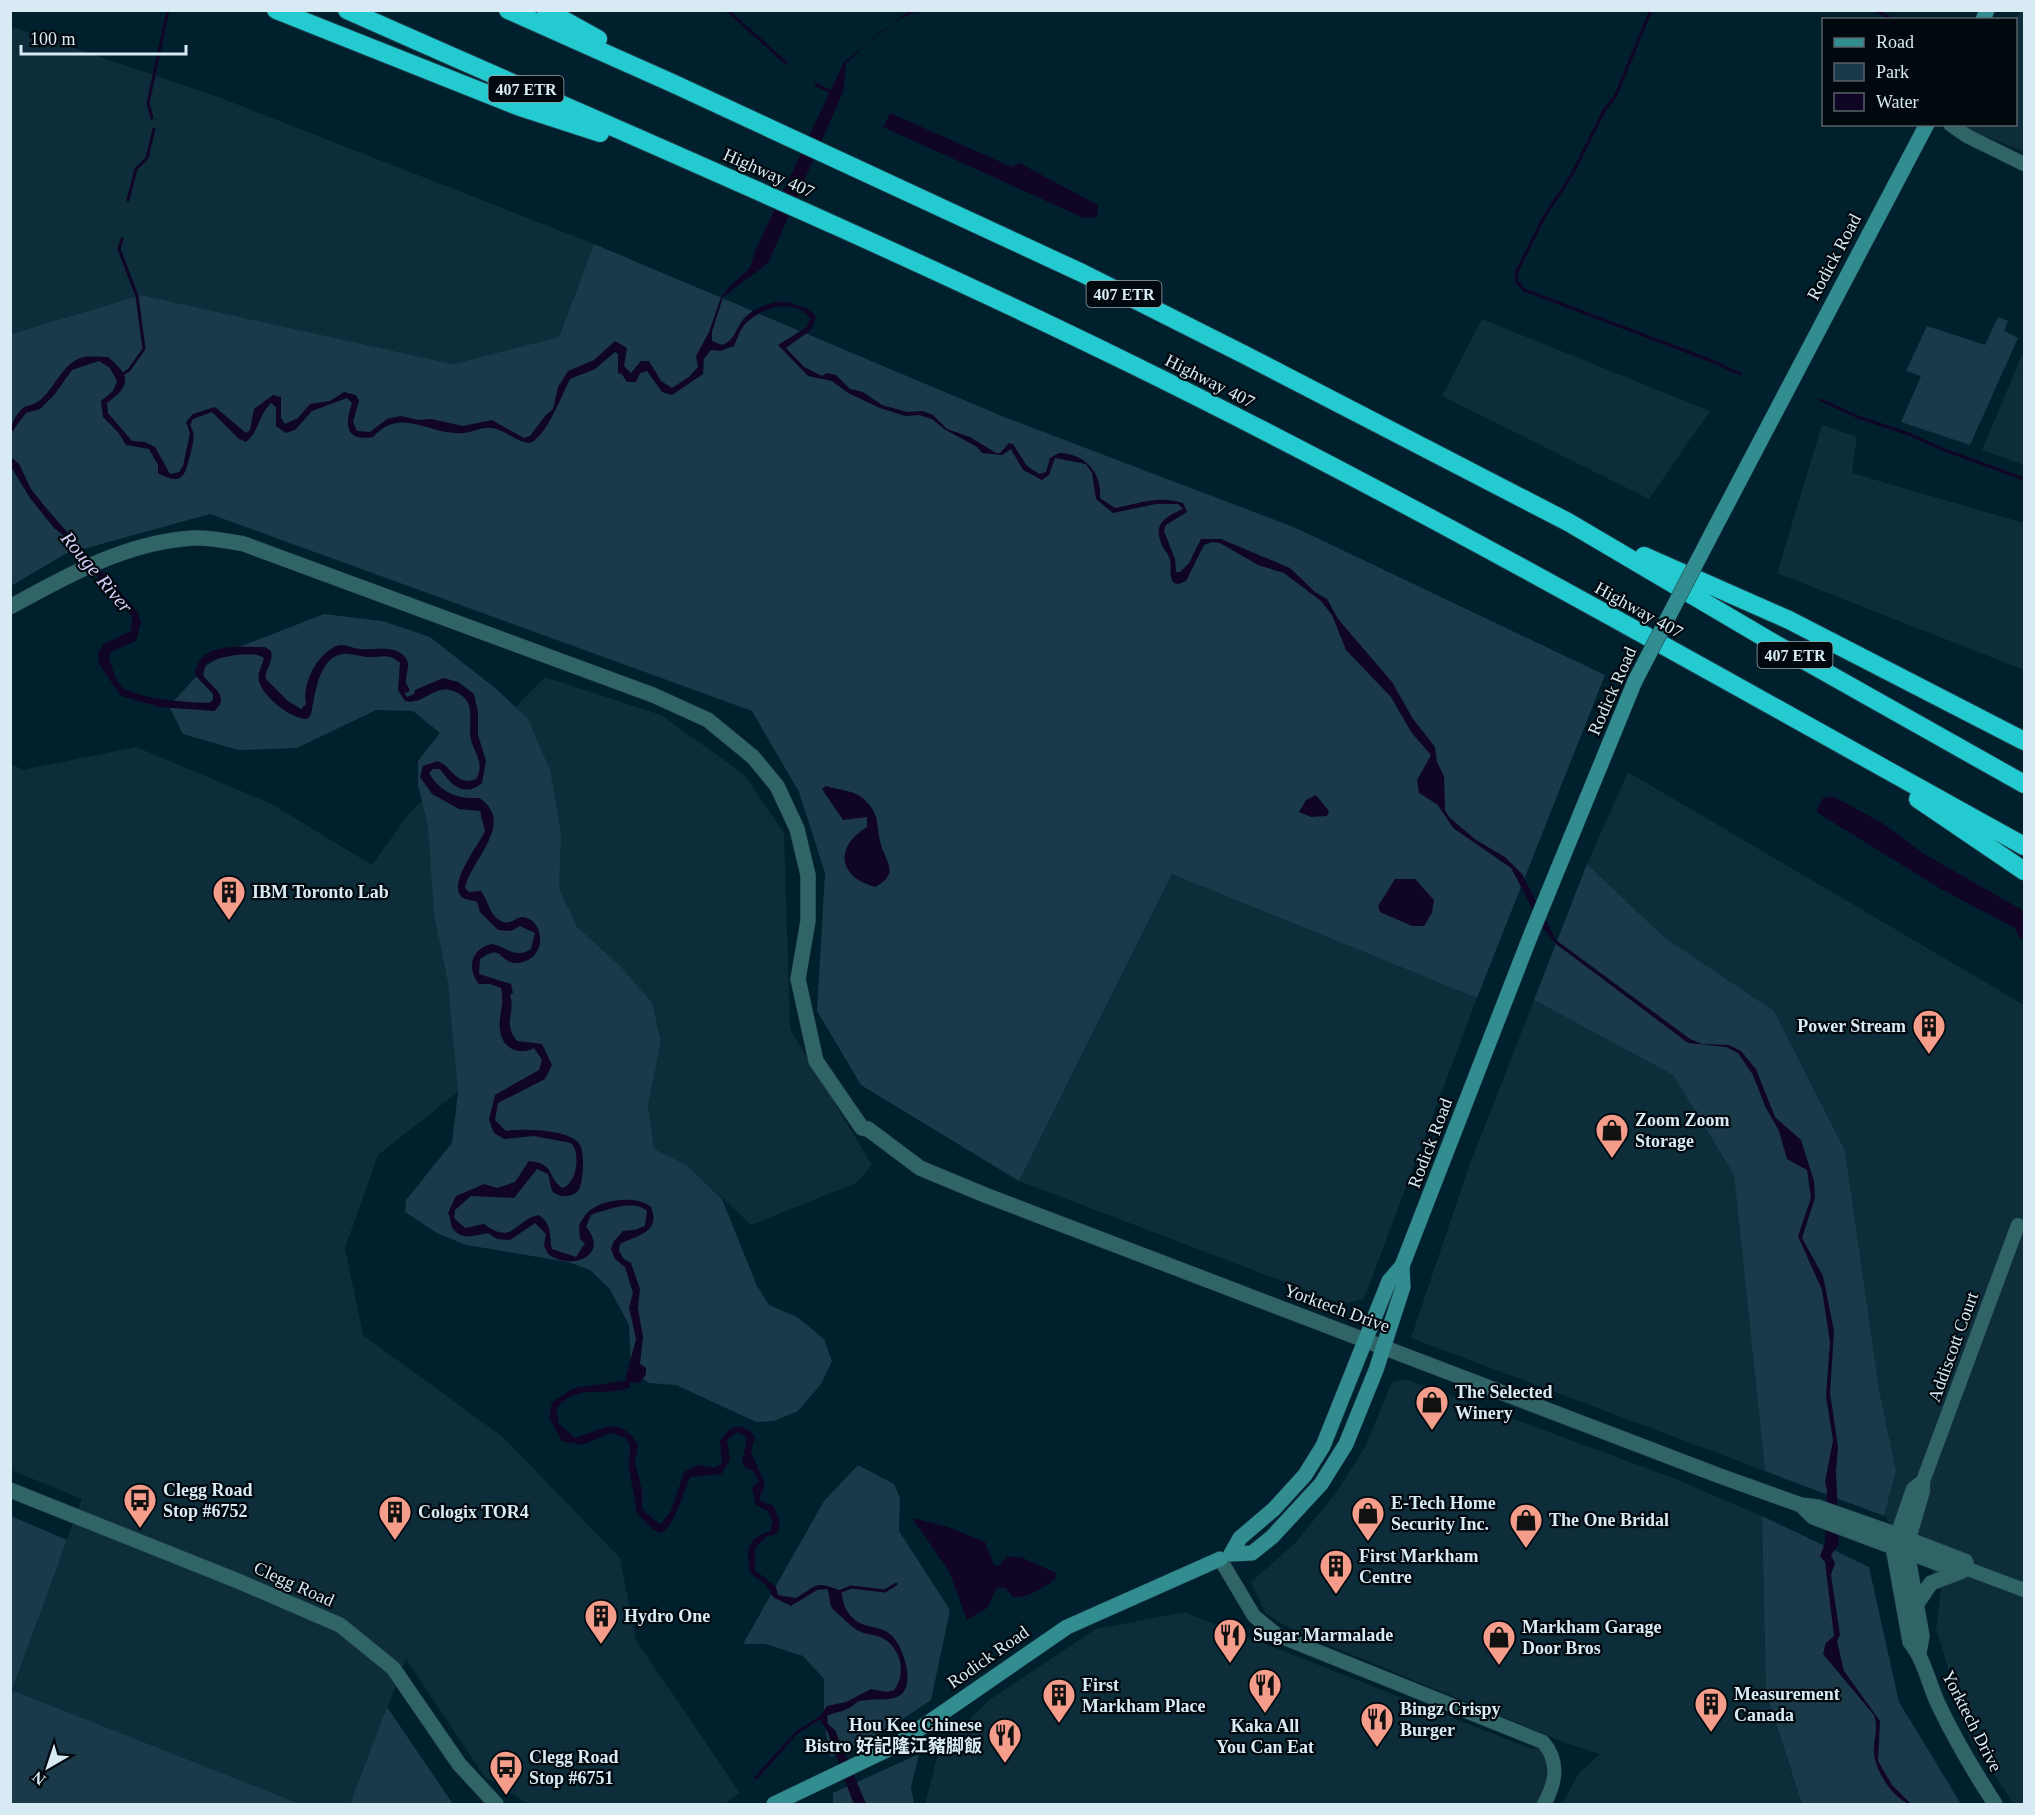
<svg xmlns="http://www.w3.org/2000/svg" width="2035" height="1815" font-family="'Times New Roman','Noto Sans SC',serif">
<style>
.built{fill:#0d2d3b}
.green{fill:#1a3a4a}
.water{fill:#100525}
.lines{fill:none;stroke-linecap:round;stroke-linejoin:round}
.stream{stroke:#100525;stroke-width:3}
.minor-casing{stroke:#1e3c4a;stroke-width:15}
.tertiary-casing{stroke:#1e3c4a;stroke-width:16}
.secondary-casing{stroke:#1e3c4a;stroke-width:16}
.motorway-casing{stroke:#1e3c4a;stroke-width:20}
.minor{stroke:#306466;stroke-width:14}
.tertiary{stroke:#306466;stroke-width:15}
.secondary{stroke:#318d90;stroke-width:15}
.motorway{stroke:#23cacf;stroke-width:18}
.secondary-bridge-casing{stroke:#1e3c4a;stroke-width:16;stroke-linecap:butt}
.secondary-bridge{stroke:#318d90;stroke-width:15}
.labels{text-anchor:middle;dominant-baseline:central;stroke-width:4.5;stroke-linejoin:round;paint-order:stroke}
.shield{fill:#01080e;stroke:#98a6ae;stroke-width:1.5}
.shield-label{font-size:16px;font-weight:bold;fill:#d8eaf3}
.street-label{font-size:18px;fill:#d8eaf3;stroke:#01080e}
.poi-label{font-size:18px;font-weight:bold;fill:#d8eaf3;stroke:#01080e;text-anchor:start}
.water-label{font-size:20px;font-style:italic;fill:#d6cdf6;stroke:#01080e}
</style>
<rect width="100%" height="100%" fill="#00202e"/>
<path class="built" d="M2020,11h4v141l-56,-23 -1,-4 49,-1 -1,-105z
M10,26l211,72 373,146 -35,93 -106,27 -312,-69 -130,39z
M1482,319l228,92 -61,88 -207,-103z
M2024,350v115l-42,-15z
M1822,425l35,12 -5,36 172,50v147l-247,-97z
M545,677l116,38 84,60 39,58 6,196 82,136 -16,18 -105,42 -64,-60 -33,-16 -6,-44 13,-63 -203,50 -80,63 -33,93 18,87 140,102 117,121 16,82 104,153 -16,11h-196l-44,-28 -78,-117 -56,145h-50l-288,-114 70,-191 -71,-29 -1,-707 13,7 113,-23 134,56 102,62 35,-49z
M1628,772l396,233v799h-10l-45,-67 -33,-109 6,-45 -58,-67 12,-46 -17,-81 -34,-240 -71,-138 -110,-74 -77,-73z
M1172,874l305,124 -113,301 -22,5 -323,-123z
M1534,1000l139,75 61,100 31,296 -354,-133 57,-169z
M1406,1379l270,100 86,37 4,176 36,112h-240l17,-31 21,-19 -34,-11 -274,-113 -27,-17 -14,-31 44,-39 41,-50 28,-44 28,-67z
M1184,1612l348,137 7,-1 8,16 -2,24 -9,16h-611l14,-55 49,-48 108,-72z"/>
<path class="green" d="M594,244l410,173 292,111 309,147 -128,323 -305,-124 -153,307 -158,-96 -44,-74 8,-138 -26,-81 -47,-81 -542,-197 -145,40 -54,32v-252l130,-39 312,69 106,-27z
M1998,317l10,4 -4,10 14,7 -48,107 -69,-23 20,-46 -15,-5 21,-45 58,19z
M324,614l58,7 48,16 65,51 33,31 22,51 11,63 -2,56 18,38 43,39 32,37 9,39 -13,63 6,44 33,16 35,34 35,87 12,19 28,12 27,22 8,22 -11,23 -23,27 -24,10 -18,1 -80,-37 -27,-2 -18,-12 -2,-46 -20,-37 -19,-18 -22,-8 -102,-17 -29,-12 -32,-21 1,-12 46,-57 6,-51 -10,-110 -14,-68 -6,-89 -10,-39v-25l22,-28 -27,-22 -37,-1 -79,38 -59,2 -55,-16 -14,-28 38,-41 32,-18z
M1587,864l77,73 110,74 71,139 34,239 17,82 -12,45 -119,-45 -31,-296 -61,-100 -139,-75z
M858,1465l36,19 6,14 -1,33 51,79 -19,90 -49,33 -52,24 -6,-35v-43l-21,-23 -38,-12h-22l81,-143z
M11,1516l56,24 -55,150 288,114h-289z
M1762,1516l107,51 30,135 62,102h-159l-36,-112z
M387,1707l66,97h-103z
M919,1754l-8,33 3,17h-81v-11z"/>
<path class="water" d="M909,11h15c-28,2 -57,34 -78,52l-3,29 -75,171 -45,34 -11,35v9l10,4c13,-5 12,-13 20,-24 11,-15 38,-24 54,-16 8,3 15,4 20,12l-5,13 -25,18 18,19 18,9 5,-3 9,2 14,14 13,3 19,13 25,7 16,-1 10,4 14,14 23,8 26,16h4l9,-10 4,1 14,22 12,8 7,-2 4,-14 9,-5c26,1 43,19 41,45l15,10c24,-4 43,-13 68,-5l4,9 -21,13 -2,6 11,28 1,13h4l9,-9 12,-24h20l69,29 25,24 12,7 11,20 54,63 21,37 22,28 2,15 7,14 1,34 4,7 27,23 29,17 17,17 34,66 134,99 12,5 27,1 12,6 15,18 19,48 26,23 13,41 1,17 -13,40 21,38 11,55 -4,62 8,54 -2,24 3,73 -8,11 4,8 -4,12 9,60 -3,6 7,30 36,50 -2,40 14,24 19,19c-17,-3 -36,-34 -37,-51 -1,-13 5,-25 0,-38l-51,-61 3,-11 8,-7 -9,-74 -5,-6 5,-13 2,-53 -2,-8 8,-42 -7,-44 4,-54 -8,-52 -24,-54 13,-38 -4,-28 -20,-11 -8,-28 -14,-25 -12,-31 -15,-22 -12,-6 -38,-4 -132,-99 -13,-16 -32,-60 -58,-40 -15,-23 -19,-12 -2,-13 14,-25 -20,-23 -20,-35 -45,-47 -14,-35 -11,-14 -37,-28 -26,-8 -38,-22 -8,-1 -8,3 -18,36 -8,3 -4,-1c-6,-8 -2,-14 -4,-23 -1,-6 -7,-11 -9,-17 -8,-20 6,-27 22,-34l-5,-5h-22l-43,9 -17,-14 -4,-26 -6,-9 -31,-6 -6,17 -7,5 -19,-10 -12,-21 -9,6 -20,-2 -5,-6 -33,-18 -12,-10 -13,-4 -14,1 -25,-8 -32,-15 -16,-12 -24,-5 -30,-31 29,-18 3,-9c-17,-21 -46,-11 -63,4 -6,5 -10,17 -13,24l-14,5 -9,-1 -7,9 -1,15 -31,21 -10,-3 -15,-21 -7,2 -4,9h-9l-6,-9 -3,1v-20l-3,-2 -20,17 -25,10c-8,16 -24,58 -40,64 -14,-1 -22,-11 -34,-14 -12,-4 -21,3 -32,4 -34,3 -63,-28 -91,4 -29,5 -28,-13 -21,-34l-5,-5 -35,13 -17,19 -9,3 -10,-7v-19l-5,-4c-14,14 -10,26 -25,39l-7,-3 -27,-27 -19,7 -3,6c6,10 3,17 1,27 -6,21 -6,36 -33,21v-8l-9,-16 -23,-4 -8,-13 -15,-15 -2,-16 12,-10 4,-10 -7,-13 -11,-7 -27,9 -18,25 -14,14 -14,4 -15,20c-1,-8 5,-19 12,-25 4,-3 11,-3 16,-7 17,-13 22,-38 45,-44 7,-1 17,0 24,0 24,20 22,29 -1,46l1,10 24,28 13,1 10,5 15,27 9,-2 4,-6 7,-33 -4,-11 7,-8 22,-7 31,26 4,-3 4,-21 19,-14 8,2v21l4,6 13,-6 12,-14 20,-3 14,-9 12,3 3,6 -6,21 4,9 13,1 17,-13 14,-3 17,4 13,-1 32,7 29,-6 32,18 6,-2 15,-20 8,-7 5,-22 10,-16 26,-11 21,-19 12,7 -3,18 7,7 10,-12h8l12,20 11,7 17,-11 9,-10 -2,-11 13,-24 11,-32 8,-12 22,-20 5,-17 89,-189z
M890,113l122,54 7,-4 79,42 -1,12 -13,1 -201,-91z
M10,456l9,8 12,25 15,19 91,103 4,11 -5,19 -25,11 -2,3c1,9 8,30 16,34 20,11 61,13 84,14l4,-3v-6l-18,-19c4,-35 45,-27 70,-28l6,4c3,13 -7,18 -5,28l22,22 13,8 5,-5c-4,-21 11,-49 30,-58 8,-3 15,2 23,3 14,2 39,-6 48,11 3,7 -2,16 -1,23l4,7 -3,3 -3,-1 3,5 7,-3 1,-4 28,-12 15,4 16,12 4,18v23l8,26 -4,22c-18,15 -31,2 -42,-14h-7l-4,4c12,20 28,26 50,25 38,24 -9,63 -14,90l4,4 12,-1c7,9 9,25 20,30 10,5 14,-4 22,-4 16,2 22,23 13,36 -5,8 -19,13 -28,8 -4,-2 -7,-7 -11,-8 -6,-2 -12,3 -17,6l-1,15 32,10 2,9 -3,2c6,19 -8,27 7,46l25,3 10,21 -7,14 -47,24 -3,17 11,11c16,-3 66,-2 74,14 5,9 3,33 0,42 -2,10 -20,12 -27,5 -3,-4 -3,-13 -5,-18l-11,-5 -23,29 -43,-2 -16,14 -1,8 11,10 19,-4c30,22 30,-4 55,-9 14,10 10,22 13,34l24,8 9,-14 -5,-4 -1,-14c4,-7 8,-14 16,-18 14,-8 44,-11 56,0 10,25 -12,28 -31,37l-1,7 5,8 7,4 9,26 -2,19 5,29 -3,27 6,4v6l-6,9 -11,-1 2,5c-27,12 -53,-6 -75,22l3,15 16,14c27,-8 42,-24 63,6l-3,18 7,29v18l18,16 11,-14 13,-39 13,-7 18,3 7,-5 -2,-22c10,-17 22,-19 35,-5l-4,16 14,32 -6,16 15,6 6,16 -3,12 -11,3 -11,11v22l21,17 2,8 18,3c22,-13 18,-18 45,-7 2,9 3,20 13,28 11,10 27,6 37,16 12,10 27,53 6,62 -10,4 -25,1 -37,4 -5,1 -6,5 -11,7 -7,4 -15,4 -22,8l1,8 7,6 31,74h-11l-2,-2 -25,-69 -9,-15 8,-12 19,-4 25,-13 17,3 6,-2c13,-16 7,-43 -12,-52 -7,-4 -15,-3 -23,-7 -8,-4 -15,-12 -22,-18 -11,-9 -5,-14 -10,-24l-10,1 -26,16 -18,-9 -7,-12 -16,-12c-3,-23 -5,-34 20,-42l3,-9 -5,-11 -12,-6 -4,-17 7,-6 -5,-11 -10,-4 -2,-4 5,-26 -9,-5 -11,8 3,20 -9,14 -31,3c-7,16 -15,49 -29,56l-9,-4 -16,-17c0,-15 -5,-28 -7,-43 -2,-13 6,-19 -4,-32l-15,-4 -28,12 -20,-4 -13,-23 3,-16 22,-14 51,-7 11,-42 -7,-32 4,-14 -8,-26 -10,-8 -4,-10 3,-8 9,-10 12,-1 10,-4 2,-15c-13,-12 -41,-1 -56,4l-5,12c24,27 -13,45 -38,27l-4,-8 2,-12 -11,-11 -25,17 -13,-1 -9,-6c-13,2 -27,9 -36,-6 -2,-5 -1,-9 -4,-14l8,-17 28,-12 13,4 18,-6 14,-21c27,3 17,15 33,27 15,-4 19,-35 9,-45l-37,-7 -30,3 -10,-6 -5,-13 6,-25 44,-25 3,-10 -8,-12c-14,8 -32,1 -34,-18 -2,-14 5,-26 1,-42l-11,-4h-11c-12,-14 -9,-35 12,-40 16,2 22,16 40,5l4,-16 -15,-7 -9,5 -13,-1 -18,-18 -3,-10c-6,-3 -13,-1 -17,-7 -10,-14 19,-51 25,-64l-5,-20 -21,-2 -27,-15 -12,-17 3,-11 15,-5c15,7 19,26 38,18 9,-14 -1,-25 -5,-39 -4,-18 8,-40 -18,-49 -20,-7 -29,15 -48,10l-7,-11 2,-27c-11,-11 -21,-5 -34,-6 -8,-1 -15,-4 -23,-3 -25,3 -28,42 -32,61l-4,4c-16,0 -44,-22 -48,-38 -2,-8 3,-15 5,-23 -9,-8 -46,-2 -58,6l-3,11c8,12 29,21 11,36l-55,-4 -38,-11 -22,-32 -1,-12 6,-8 27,-13 1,-15 -23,-23 -36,-50 -19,-15 -24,-30 -19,-31z
M826,786c12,4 28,4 38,13 16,16 12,23 16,42 4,20 22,32 -5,46 -37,-10 -41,-40 -8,-60v-10l-24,3 -21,-31z
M1316,795l13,16 -2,5 -16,1 -12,-5 7,-12z
M1832,796l50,27 42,31 100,57v30l-5,-4 -4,-9 -74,-39 -123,-76 -1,-4 6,-11z
M1395,879h20l19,21 -2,13 -8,13h-12l-32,-14 -2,-6z
M912,1518l36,9 37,15 9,23h6l7,-9 16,2 33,15 -1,6c-12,9 -26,19 -42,18l-8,-9h-8l-10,20 -20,12 -18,-49z"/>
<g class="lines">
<path class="stream" d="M727,10l59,53
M1651,10l-36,87 -10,12 -34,67 -27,41 -28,56 1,9 7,8 188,71 28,13
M1875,10l19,10
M816,85l14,6
M152,118l-4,-15 20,-93
M128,200l8,-31 11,-11 7,-29
M122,239l-3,10 18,47 7,53 -15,21 -6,4
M1821,400l37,17 51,17 33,15 82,30
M839,1592l12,-5 34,4 11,-7
M756,1778l40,-45 25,-16"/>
<defs>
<path id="minor" d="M1950,124l17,12 57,28
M1923,1481l-10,8 -20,58 67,25 8,-3 56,21
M1220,1559l34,57 23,19 266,107c17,20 13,41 1,62
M1968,1569l-2,-8 -57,-22 14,-48v-10l95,-256"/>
<path id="tertiary" d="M10,607c58,-32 117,-65 183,-69 17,-1 35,3 51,6l409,151 55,25 45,37 24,29 20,43 11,46v46l-10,58 18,82 46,67 6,1 52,39 65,27 735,281 81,29 17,2 91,32 -2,13 15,84 -3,17
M10,1490l228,91 102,44 53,43 66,96 37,40
M1801,1505l12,12 80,30 17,95c15,18 19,44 30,66 16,33 35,65 55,96
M1916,1605l15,-22 29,-11"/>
<path id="secondary" d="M1983,20l4,-10
M1712,533l215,-409
M1402,1266l1,21 -27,83 -30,74 -25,40 -49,53 -20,16 -21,1 9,-16 34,-29 31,-34 18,-29 66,-165 13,-15 128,-329 105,-256
M774,1804l119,-57 174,-120 153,-68"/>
<path id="motorway" d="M276,10l244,97 80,26
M347,10c261,116 525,227 782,353 304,149 598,319 895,483
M508,10l164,73 410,190 161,81 325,168 202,119 254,143
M546,10l52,29
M1644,556l145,64 235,121
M1918,799l106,72"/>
</defs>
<use href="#minor" class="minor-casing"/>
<use href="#tertiary" class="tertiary-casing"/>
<use href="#secondary" class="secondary-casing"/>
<use href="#motorway" class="motorway-casing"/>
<use href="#minor" class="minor"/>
<use href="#tertiary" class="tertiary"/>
<use href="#secondary" class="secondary"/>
<use href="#motorway" class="motorway"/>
<defs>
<path id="secondary-bridge" d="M1635,681l77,-148"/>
</defs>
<use href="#secondary-bridge" class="secondary-bridge-casing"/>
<use href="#secondary-bridge" class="secondary-bridge"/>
</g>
<defs>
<symbol id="building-pin" viewBox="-11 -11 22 30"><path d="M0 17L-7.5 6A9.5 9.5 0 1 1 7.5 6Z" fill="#f49d8b" stroke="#01080e"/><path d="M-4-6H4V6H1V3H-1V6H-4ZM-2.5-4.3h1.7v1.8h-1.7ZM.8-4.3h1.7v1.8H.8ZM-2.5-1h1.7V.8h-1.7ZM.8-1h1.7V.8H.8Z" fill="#111"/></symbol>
<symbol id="shop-pin" viewBox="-11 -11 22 30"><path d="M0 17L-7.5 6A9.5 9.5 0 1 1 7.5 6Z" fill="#f49d8b" stroke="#01080e"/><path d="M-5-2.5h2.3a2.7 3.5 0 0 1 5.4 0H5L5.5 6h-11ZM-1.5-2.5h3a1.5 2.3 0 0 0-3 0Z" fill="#111"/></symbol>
<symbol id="bus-pin" viewBox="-11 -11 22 30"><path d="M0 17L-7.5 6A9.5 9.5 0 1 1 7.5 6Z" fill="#f49d8b" stroke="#01080e"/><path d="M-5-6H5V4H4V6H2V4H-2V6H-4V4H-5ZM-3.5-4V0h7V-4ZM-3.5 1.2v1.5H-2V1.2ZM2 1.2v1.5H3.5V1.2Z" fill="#111"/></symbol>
<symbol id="restaurant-pin" viewBox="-11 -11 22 30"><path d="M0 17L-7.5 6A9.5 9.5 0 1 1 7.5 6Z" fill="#f49d8b" stroke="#01080e"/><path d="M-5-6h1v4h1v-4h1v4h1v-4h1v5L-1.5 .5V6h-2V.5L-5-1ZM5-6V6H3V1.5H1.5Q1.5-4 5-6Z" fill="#111"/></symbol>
</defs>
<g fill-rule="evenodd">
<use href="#building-pin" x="210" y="873" width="38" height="52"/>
<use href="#building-pin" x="1910" y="1007" width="38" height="52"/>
<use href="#shop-pin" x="1593" y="1111" width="38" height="52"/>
<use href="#shop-pin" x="1413" y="1383" width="38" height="52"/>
<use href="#bus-pin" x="121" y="1481" width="38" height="52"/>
<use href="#building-pin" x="376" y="1493" width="38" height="52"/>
<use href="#shop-pin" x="1349" y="1494" width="38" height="52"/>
<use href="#shop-pin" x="1507" y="1501" width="38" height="52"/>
<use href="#building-pin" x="1317" y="1547" width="38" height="52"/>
<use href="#building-pin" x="582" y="1597" width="38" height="52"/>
<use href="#restaurant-pin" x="1211" y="1616" width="38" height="52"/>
<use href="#shop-pin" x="1480" y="1618" width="38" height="52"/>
<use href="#restaurant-pin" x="1246" y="1666" width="38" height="52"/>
<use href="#building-pin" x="1040" y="1676" width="38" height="52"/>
<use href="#building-pin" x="1692" y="1685" width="38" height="52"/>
<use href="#restaurant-pin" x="1358" y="1700" width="38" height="52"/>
<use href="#restaurant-pin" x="986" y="1716" width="38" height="52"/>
<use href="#bus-pin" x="487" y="1748" width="38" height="52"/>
</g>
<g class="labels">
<g class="shield">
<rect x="488.5" y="76" width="75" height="26" rx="4.5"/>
<rect x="1086.5" y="281" width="75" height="26" rx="4.5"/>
<rect x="1757.5" y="642" width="75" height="26" rx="4.5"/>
</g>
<g class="shield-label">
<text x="526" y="89">407 ETR</text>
<text x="1124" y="294">407 ETR</text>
<text x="1795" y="655">407 ETR</text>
</g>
<g class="street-label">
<text transform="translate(769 173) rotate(24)">Highway 407</text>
<text transform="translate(1834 257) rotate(-62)">Rodick Road</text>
<text transform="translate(1210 381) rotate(27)">Highway 407</text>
<text transform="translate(1639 610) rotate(29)">Highway 407</text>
<text transform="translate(1612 691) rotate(-66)">Rodick Road</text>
<text transform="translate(1430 1143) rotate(-69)">Rodick Road</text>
<text transform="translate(1337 1308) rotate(20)">Yorktech Drive</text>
<text transform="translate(1953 1347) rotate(-70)">Addiscott Court</text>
<text transform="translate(294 1584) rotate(24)">Clegg Road</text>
<text transform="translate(988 1657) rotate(-35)">Rodick Road</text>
<text transform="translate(1972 1721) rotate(63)">Yorktech Drive</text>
</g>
<g class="poi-label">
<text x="252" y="892">IBM Toronto Lab</text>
<text x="1906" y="1026" text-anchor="end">Power Stream</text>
<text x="1635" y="1120">Zoom Zoom<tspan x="1635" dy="21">Storage</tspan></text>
<text x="1455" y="1392">The Selected<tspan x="1455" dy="21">Winery</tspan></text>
<text x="163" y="1490">Clegg Road<tspan x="163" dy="21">Stop #6752</tspan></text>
<text x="1391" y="1503">E-Tech Home<tspan x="1391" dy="21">Security Inc.</tspan></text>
<text x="418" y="1512">Cologix TOR4</text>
<text x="1549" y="1520">The One Bridal</text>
<text x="1359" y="1556">First Markham<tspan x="1359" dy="21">Centre</tspan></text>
<text x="624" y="1616">Hydro One</text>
<text x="1522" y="1627">Markham Garage<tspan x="1522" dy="21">Door Bros</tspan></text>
<text x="1253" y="1635">Sugar Marmalade</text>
<text x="1082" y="1685">First<tspan x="1082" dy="21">Markham Place</tspan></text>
<text x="1734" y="1694">Measurement<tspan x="1734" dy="21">Canada</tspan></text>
<text x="1400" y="1709">Bingz Crispy<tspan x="1400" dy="21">Burger</tspan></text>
<text x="982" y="1725" text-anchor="end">Hou Kee Chinese<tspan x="982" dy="21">Bistro 好記隆江豬脚飯</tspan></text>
<text x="1265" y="1726" text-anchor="middle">Kaka All<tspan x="1265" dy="21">You Can Eat</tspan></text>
<text x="529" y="1757">Clegg Road<tspan x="529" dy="21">Stop #6751</tspan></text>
</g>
<g class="water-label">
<text transform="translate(97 572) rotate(50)">Rouge River</text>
</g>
</g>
<rect width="2035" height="1815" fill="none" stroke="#d8eaf3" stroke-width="24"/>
<rect x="1822" y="18" width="195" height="108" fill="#01080e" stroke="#57626a" stroke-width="1.5"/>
<rect x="1834" y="38" width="30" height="9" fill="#318d90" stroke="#57626a" stroke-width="1.5"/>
<text x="1876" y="48" font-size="18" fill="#d8eaf3">Road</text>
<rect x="1834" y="63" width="30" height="18" fill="#1a3a4a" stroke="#57626a" stroke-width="1.5"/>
<text x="1876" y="78" font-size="18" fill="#d8eaf3">Park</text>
<rect x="1834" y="93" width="30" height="18" fill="#100525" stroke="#57626a" stroke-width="1.5"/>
<text x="1876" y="108" font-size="18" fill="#d8eaf3">Water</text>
<g transform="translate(48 1767) rotate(219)" stroke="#01080e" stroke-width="4.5" paint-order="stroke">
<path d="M0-4.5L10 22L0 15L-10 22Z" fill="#d8eaf3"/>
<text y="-9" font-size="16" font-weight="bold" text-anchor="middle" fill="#d8eaf3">N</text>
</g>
<path d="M21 45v9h165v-9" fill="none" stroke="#d8eaf3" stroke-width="3"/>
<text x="30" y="45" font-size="18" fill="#d8eaf3" stroke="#01080e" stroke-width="4.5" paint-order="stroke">100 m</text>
</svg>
